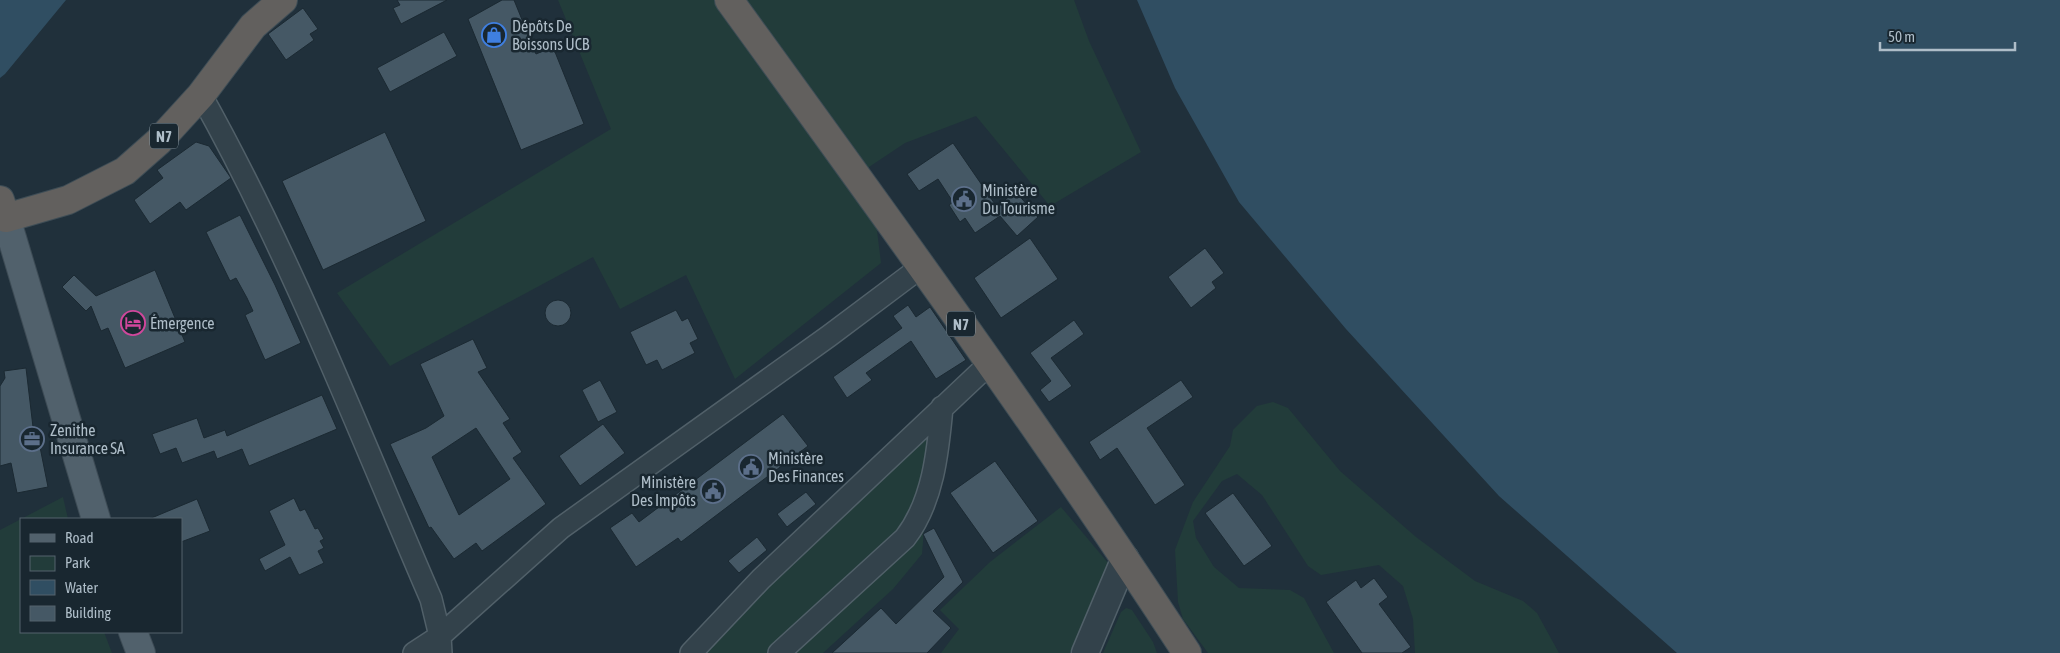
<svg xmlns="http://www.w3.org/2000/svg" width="2060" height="653" font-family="'Asap Condensed',sans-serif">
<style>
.green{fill:#223c3a}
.water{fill:#304e62}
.building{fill:#455865;stroke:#1b2932;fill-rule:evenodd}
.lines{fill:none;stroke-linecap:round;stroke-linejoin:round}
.minor-casing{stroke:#516069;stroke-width:24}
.tertiary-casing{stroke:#516069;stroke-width:29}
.primary-casing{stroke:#3d4b55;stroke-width:30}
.trunk-casing{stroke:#3e4d56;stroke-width:30}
.minor{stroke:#33424b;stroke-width:21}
.tertiary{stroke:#33424b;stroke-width:26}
.primary{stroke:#51616c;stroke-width:28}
.trunk{stroke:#62605e;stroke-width:28}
.labels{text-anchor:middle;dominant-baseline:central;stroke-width:5;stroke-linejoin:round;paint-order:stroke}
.shield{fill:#192730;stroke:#81909a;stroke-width:1}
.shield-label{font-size:15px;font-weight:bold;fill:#aebdc8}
.poi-label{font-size:16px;fill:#aebdc8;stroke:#192730;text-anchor:start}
</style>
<rect width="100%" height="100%" fill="#20303b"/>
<path class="green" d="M558,0h516l15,41 52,111 -91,54 -74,-90 -71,27 -36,24 12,96 -146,116 -49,-104 -66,34 -27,-52 -203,109 -53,-73 274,-164z
M1273,402l15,6 52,63 76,66 59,44 48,20 14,12 22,40h-144l-2,-34 -10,-33 -24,-21 -58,10 -13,-9 -46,-71 -25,-21 -15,7 -29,40 3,17 18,29 25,21 51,2 14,8 30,55h-126l-25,-34 -5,-17 -3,-52 18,-48 37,-56 3,-16 24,-24z
M943,408l-18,109 -3,37 -29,35 -70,64h-128z
M63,497l5,22h-47v113h83l8,21h-112v-123z
M1061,507l48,57 -39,89h-129l18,-24 -19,-19 50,-48z
M1126,608l6,2 21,32 4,11h-54l18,-41z"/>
<path class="water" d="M0,0h66l-61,74 -5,4z
M1137,0h923v653h-383l-178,-157 -153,-167 -107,-127 -64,-114z"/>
<path class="building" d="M397,0h50l-46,24 -8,-16 7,-3z
M502,0h12l22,54 17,-7 31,77 -63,26 -53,-131z
M303,8l15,21 -8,5 4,6 -28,20 -18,-26z
M444,32l13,24 -67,36 -13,-24z
M385,132l41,89 -103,49 -41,-89z
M196,142l13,4 22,32 -45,32 -6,-8 -30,22 -16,-24 29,-22 -6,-8z
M953,143l44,64 18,-16 23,26 -21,19 -17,-20 -25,17 -10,-15 -5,4 -11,-17 4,-3 -15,-23 -19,12 -12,-17z
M240,215l35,70 26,58 -36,17 -20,-45 8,-4 -6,-13 -11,-20 -6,3 -24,-49z
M1030,238l28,41 -57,39 -27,-40z
M1205,248l19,25 -12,9 4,6 -25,20 -23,-31z
M155,270l30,72 -60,26 -17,-40 -7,3 -10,-25 -5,5 -24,-24 12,-12 22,21z
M545 313a13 13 0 1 1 26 0a13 13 0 1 1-26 0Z
M908,305l8,12 14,-10 36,53 -30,19 -25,-38 -45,32 6,7 -25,18 -14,-21 69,-49 -9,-12z
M676,310l6,11 6,-3 10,21 -8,4 5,10 -33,17 -5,-10 -11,5 -16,-33z
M1074,320l10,14 -33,24 21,28 -23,16 -9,-12 11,-9 -21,-28z
M473,339l14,29 -9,4 32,47 -7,4 19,29 -9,6 33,46 -64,47 -6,-8 -22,16 -23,-32 -2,1 -39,-84 36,-16 18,-12 -24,-52zM476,428l34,51 -51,36 -27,-58z
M26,368l7,59h3l12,60 -31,6 -6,-30 -11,3v-80l5,-8 -1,-7z
M600,380l17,32 -19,10 -16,-32z
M1181,380l12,17 -46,31 38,57 -30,20 -38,-57 -17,12 -11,-18z
M322,395l15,34 -88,37 -7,-17 -25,10 -3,-8 -32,12 -6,-15 -16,6 -8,-20 45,-16 7,20 21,-8 2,6z
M783,414l25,32 -127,96 -3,-4 -42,29 -26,-39 22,-15 7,9z
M603,424l22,29 -45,33 -21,-30z
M995,461l43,60 -45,32 -43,-60z
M806,492l10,12 -29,23 -10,-13z
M1233,493l39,53 -28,20 -39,-53z
M294,498l6,13 5,-2 10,20 3,-1 6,11 -4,2 4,7 -6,3 6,12 -25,12 -9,-18 -25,14 -6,-12 26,-14 -16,-34z
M197,499l13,32 -29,11v-23h-32z
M934,528l29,54 -30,29 18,17 -24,25h-95l49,-45 15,16 48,-47 -21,-43z
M757,537l10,13 -28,23 -11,-12z
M1374,578l14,19 -9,7 32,43 -9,6h-40l-36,-51 30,-22 5,8z"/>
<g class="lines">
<defs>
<path id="minor" d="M201,95c90,161 157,335 230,504l9,37 1,17
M414,653l26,-17 121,-108 268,-192 92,-69
M691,653l70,-74 228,-215
M779,653l126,-115c28,-36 33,-86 37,-131"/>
<path id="tertiary" d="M1085,653l40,-95"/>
<path id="primary" d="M0,220l6,-2 90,301
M133,632l8,21"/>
<path id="trunk" d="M729,0c156,215 313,430 458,653
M0,200l6,18 62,-18 57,-29 34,-30 42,-46 52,-69 30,-26"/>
</defs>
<use href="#minor" class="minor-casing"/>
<use href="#tertiary" class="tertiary-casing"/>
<use href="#primary" class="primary-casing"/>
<use href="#trunk" class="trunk-casing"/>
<use href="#minor" class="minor"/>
<use href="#tertiary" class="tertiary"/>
<use href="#primary" class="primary"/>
<use href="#trunk" class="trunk"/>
</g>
<defs>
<symbol id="shop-ring" viewBox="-11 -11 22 22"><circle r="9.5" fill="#192730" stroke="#3f7fe0" stroke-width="1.5"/><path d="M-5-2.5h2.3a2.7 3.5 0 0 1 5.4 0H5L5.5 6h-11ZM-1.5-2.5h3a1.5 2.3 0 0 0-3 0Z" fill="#3f7fe0"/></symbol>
<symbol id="civic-ring" viewBox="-11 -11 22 22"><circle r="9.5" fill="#192730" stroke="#5c6f8a" stroke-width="1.5"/><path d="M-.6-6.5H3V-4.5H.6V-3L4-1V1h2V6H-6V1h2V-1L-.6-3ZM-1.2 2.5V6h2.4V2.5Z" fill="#5c6f8a"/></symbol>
<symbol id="hotel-ring" viewBox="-11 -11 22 22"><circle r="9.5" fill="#192730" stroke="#d1479c" stroke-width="1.5"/><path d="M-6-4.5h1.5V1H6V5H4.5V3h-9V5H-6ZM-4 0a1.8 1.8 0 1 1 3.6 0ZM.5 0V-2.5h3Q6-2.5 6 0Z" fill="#d1479c"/></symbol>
<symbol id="office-ring" viewBox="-11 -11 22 22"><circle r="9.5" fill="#192730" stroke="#5c6f8a" stroke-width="1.5"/><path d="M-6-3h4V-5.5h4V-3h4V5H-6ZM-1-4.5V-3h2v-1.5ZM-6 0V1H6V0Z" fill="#5c6f8a"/></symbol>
</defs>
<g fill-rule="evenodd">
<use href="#shop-ring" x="480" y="21" width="28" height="28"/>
<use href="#civic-ring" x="950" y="185" width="28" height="28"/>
<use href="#hotel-ring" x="119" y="309" width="28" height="28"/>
<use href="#office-ring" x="18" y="425" width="28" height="28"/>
<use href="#civic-ring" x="737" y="453" width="28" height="28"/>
<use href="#civic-ring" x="699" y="477" width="28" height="28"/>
</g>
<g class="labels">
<g class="shield">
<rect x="150" y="123.5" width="28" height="25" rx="4"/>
<rect x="947" y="311.5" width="28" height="25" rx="4"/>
</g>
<g class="shield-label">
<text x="164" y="136">N7</text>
<text x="961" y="324">N7</text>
</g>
<g class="poi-label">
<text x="512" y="26">Dépôts De<tspan x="512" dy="18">Boissons UCB</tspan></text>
<text x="982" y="190">Ministère<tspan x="982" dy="18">Du Tourisme</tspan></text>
<text x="150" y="323">Émergence</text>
<text x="50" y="430">Zenithe<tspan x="50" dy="18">Insurance SA</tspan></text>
<text x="768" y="458">Ministère<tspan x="768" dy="18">Des Finances</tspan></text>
<text x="696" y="482" text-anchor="end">Ministère<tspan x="696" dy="18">Des Impôts</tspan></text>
</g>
</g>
<rect x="20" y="518" width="162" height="115" fill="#192730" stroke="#55636d"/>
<rect x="30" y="534" width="25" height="8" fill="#51616c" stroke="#55636d"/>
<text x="65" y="543" font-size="15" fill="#aebdc8">Road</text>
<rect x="30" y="556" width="25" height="15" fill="#223c3a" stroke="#55636d"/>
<text x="65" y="568" font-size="15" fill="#aebdc8">Park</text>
<rect x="30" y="580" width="25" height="15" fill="#304e62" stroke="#55636d"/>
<text x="65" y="593" font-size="15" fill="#aebdc8">Water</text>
<rect x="30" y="606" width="25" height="15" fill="#455865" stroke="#55636d"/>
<text x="65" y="618" font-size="15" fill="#aebdc8">Building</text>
<path d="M1880 42v8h135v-8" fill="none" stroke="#aebdc8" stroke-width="2.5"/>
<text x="1888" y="42" font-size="15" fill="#aebdc8" stroke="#192730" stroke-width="4" paint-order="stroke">50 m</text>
</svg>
